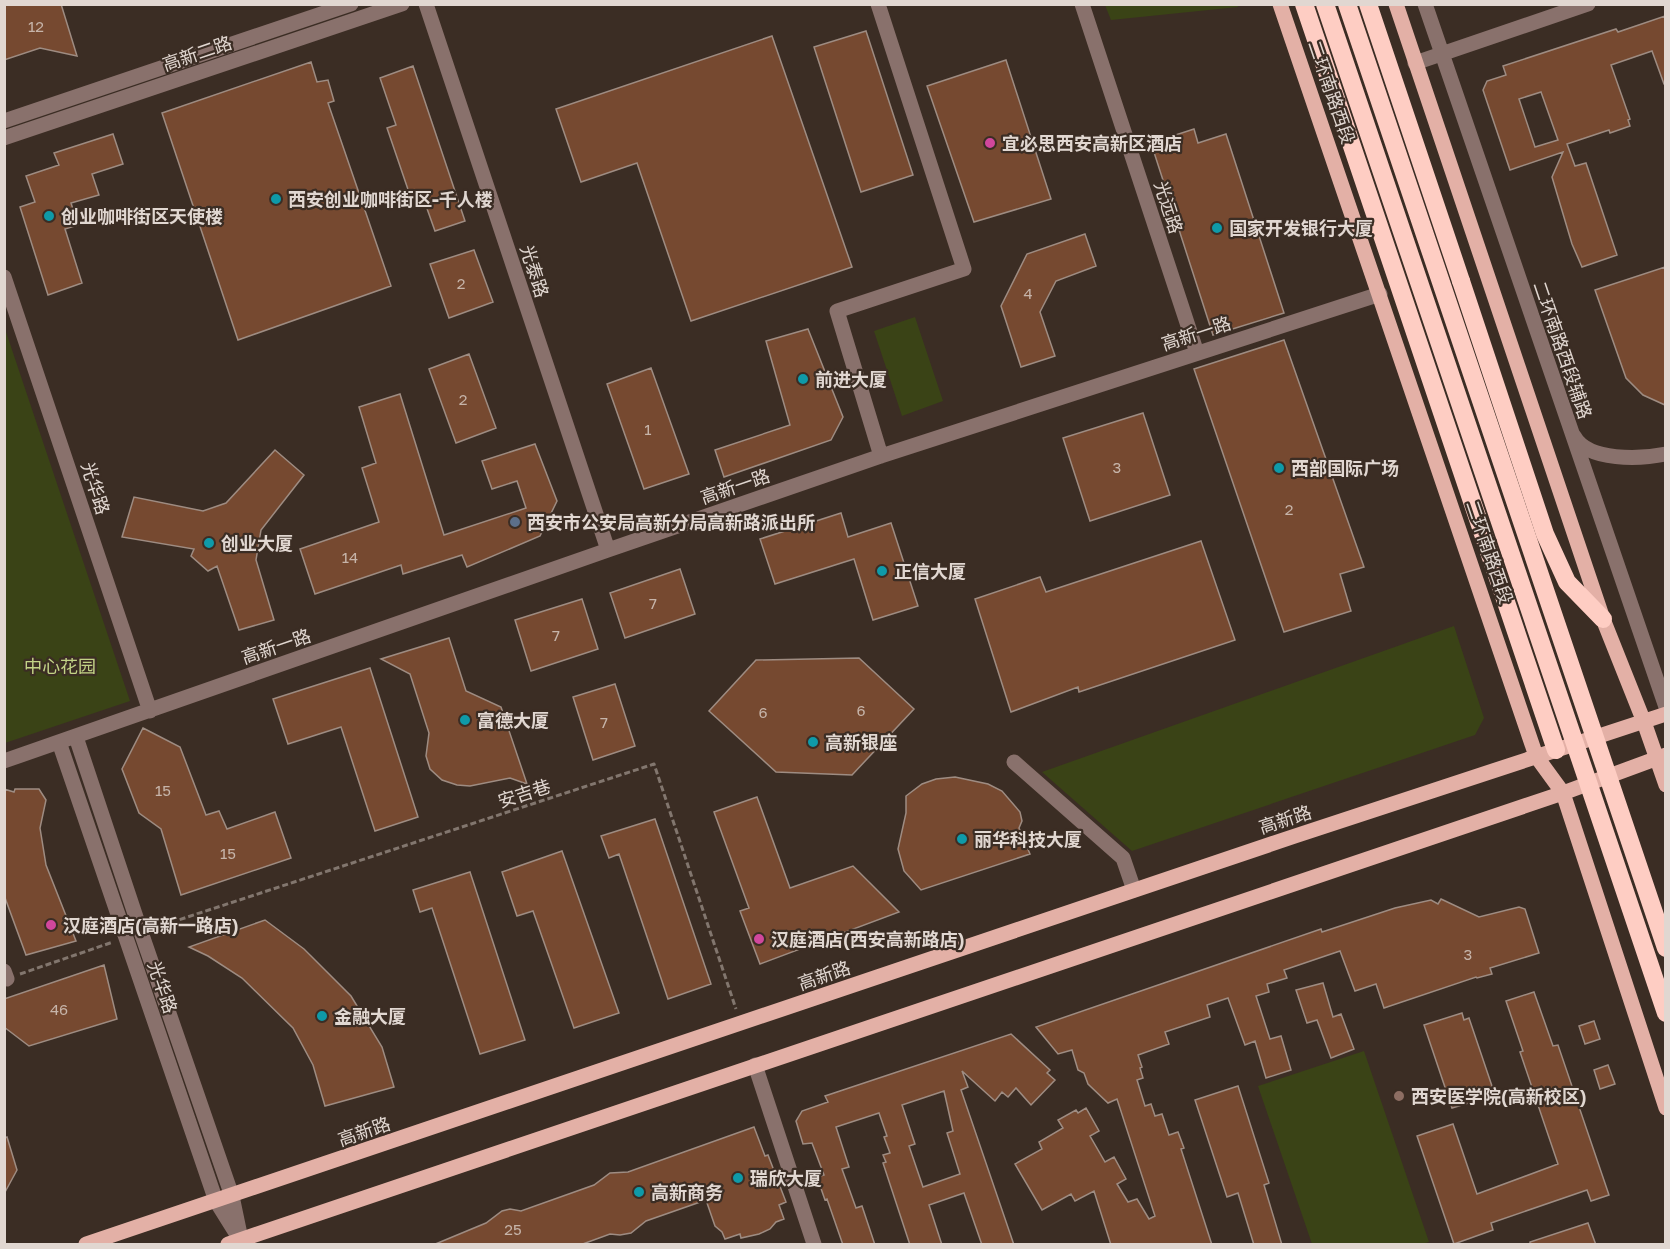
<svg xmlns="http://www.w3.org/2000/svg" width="1670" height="1249" font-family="'Golos Text','Noto Sans SC',sans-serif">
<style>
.green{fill:#3a4316}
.building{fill:#764930;stroke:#9e8c82;stroke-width:1.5;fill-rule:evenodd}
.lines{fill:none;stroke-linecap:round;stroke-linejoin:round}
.path{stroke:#82766e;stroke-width:3;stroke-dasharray:6 3;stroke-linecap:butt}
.minor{stroke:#89716c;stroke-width:15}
.major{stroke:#e3b0a6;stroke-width:15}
.highway{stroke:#fecdc3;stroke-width:18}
.highway-bridge{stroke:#fecdc3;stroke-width:18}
.hotel-dot{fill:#d1479c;stroke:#3b2d24;stroke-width:2}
.culture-dot{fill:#0f9aa8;stroke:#3b2d24;stroke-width:2}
.service-dot{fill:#5c6f8a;stroke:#3b2d24;stroke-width:2}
.education-dot{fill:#8d6e63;stroke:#3b2d24;stroke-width:2}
.labels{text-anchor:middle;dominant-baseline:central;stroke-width:4.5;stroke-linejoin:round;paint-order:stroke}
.number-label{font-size:15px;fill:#c6b4a9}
.street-label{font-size:18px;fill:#e1d7d1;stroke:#3b2d24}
.poi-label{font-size:18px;font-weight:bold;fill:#e1d7d1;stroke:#3b2d24;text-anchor:start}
.park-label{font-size:18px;fill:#c2d386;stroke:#3b2d24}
</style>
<rect width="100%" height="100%" fill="#3b2d24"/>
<path class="green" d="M1237,4l1,3 -127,13 -6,-15z
M915,317l28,84 -41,15 -28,-85z
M4,326l126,375 -125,42h-1z
M1454,626l30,92 -9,17 -343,116 -90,-79z
M1364,1051l65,191 -7,2h-110l-54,-158z"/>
<path class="building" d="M4,4h57l16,52 -37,-8 -36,12z
M1665,16v68h-1l-12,-33 -41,14 19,54 -2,1 2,6 -20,7 -1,-3 -42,14 8,22 11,-3 31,92 -35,12 -10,-23 -20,-67 11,-25 -53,18 -27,-80 4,-9 19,-6 -3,-9 113,-37 2,3zM1541,92l17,48 -23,7 -16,-48z
M866,31l47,144 -52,17 -47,-145z
M772,36l80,231 -161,54 -54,-158 -56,19 -25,-73z
M1006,60l45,139 -77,23 -47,-136z
M311,62l6,20 11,-2 6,21 -6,2 63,183 -153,54 -76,-227z
M413,66l52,155 -30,10 -10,-28 -11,4 -27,-79 9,-3 -16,-47z
M1194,129l4,14 28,-9 58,179 -71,22 -62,-192z
M113,134l10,30 -31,10 7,21 -28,8 7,22 -13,4 17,54 -34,12 -28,-88 15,-5 -9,-26 33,-11 -5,-12z
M1085,234l11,32 -40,15 -16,31 15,44 -34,11 -20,-61 26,-52z
M474,250l19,52 -44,16 -19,-54z
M1665,267v138l-22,-10 -17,-17 -31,-88z
M808,329l35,88 -12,23 -107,37 -9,-27 75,-25 -24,-84z
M1284,340l80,227 -24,7 11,37 -67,21 -90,-263z
M469,354l27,74 -40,15 -27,-74z
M651,368l38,106 -45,15 -37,-105z
M400,394l44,141 82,-27 -9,-27 -25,8 -10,-28 53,-17 22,57 -17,35 -73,31 -5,-12 -59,19 -2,-9 -86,29 -15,-45 79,-27 -17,-54 14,-5 -17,-56z
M1143,413l27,82 -80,26 -27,-83z
M275,450l29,25 -43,55 -5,30 18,60 -35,10 -22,-64 -9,5 -17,-15 3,-7 -72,-12 12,-40 69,14 23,-8z
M841,513l7,24 43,-14 27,83 -45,14 -19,-61 -79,25 -15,-45z
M1201,541l34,99 -156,52 -1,-5 -67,25 -36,-113 65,-22 6,15z
M680,569l15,45 -70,24 -15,-45z
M582,599l16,50 -67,22 -16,-51z
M449,638l17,53 35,16 26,77 -17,-6 -40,8 -13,-1 -15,-5 -12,-11 -4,-13 3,-23 -19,-59 -29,-15z
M859,658l55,51 -62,66 -76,-3 -67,-61 47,-51z
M370,668l48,149 -43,14 -34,-104 -53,17 -15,-45z
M615,684l20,62 -42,14 -20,-63z
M143,728l37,19 26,68 13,-4 8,18 48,-17 16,46 -110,37 -20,-66 -22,-16 -17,-44z
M955,777l33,7 14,7 18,21 2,9 -3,7 11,26 -109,36 -17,-19 -6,-22 8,-36v-17l16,-12 14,-5z
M4,789l10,3 1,-3h24l7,11 -6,28 6,37 30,76 -50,14 -22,-60z
M757,797l33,91 63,-22 46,46 -139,52 -20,-53 9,-3 -35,-96z
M655,819l56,165 -43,15 -49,-145 -10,4 -8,-22z
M562,851l57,162 -45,15 -41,-117 -16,5 -15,-44z
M470,872l55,168 -45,14 -48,-146 -12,4 -7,-22z
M1441,899l38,18 40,-10 6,2 14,44 -49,15 2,6 -15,4 -1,-1 -92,31 -8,-24 -21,7 -15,-40 -56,19 3,8 -20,6 2,8 -13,4 14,43 11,-3 10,34 -25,8 -11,-37 -10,4 -17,-47 -21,7 3,12 -45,15 4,12 -31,11 4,12 -2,1 3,10 -6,2 8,26 6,-2 4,12 7,-2 7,21 9,-3 6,16 -3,1 31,96h-101l-17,-54 -19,10 -4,-7 -29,16 -27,-46 27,-15 -3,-7 24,-14 -5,-8 18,-10 2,3 8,-5 13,23 -9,5 15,26 9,-5 12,22 -9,5 11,18 9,-3 12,20 6,-3 -38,-117 -9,4 -20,-19 -4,-11 -6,-3 -6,-20 -14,4 -22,-27 285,-98 1,3 73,-24 36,-8 7,4z
M265,920l39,29 47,47 31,51 12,40 -69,19 -12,-41 -20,-37 -51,-50 -34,-22 -19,-9z
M104,965l13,54 -88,27 -25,-19v-28z
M1323,983l10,34 8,-3 13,35 -23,9 -14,-38 -10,3 -11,-33z
M1534,992l19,54 5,-1 51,150 -18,6 -4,-11 -96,33 2,7 -39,14 -37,-108 36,-12 24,70 81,-30 -38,-112 3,-1 -17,-50z
M1462,1013l2,7 5,-2 26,77 -43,13 -28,-83z
M1594,1021l6,18 -15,5 -6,-18z
M1011,1034l39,36 -3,3 8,7 -24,25 -15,-17 -8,9 -6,-5 -7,9 -33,-30 6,16 -7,3 53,155h-32l-18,-52 -35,12 13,40h-32l-27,-82 3,-1 -3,-7 7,-2 -6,-16 3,-1 -8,-23 -43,14 13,40 -7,2 14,39 6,-2 13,39h-32l-16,-46 -2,1 -8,-23 7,-2 -12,-32 -9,1 -7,-23 6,-10 26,-9 -3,-6zM944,1091l9,40 -6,2 13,41 -37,13 -14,-41 6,-2 -13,-39z
M1608,1065l7,19 -15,5 -6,-19z
M1238,1086l31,97 -5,2 18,60h-28l-16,-52 -11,4 -32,-97z
M754,1127l11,29 3,-1 18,47 -7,3 5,14 -8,3 -6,7 -11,5 -18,4 -1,-4 -15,5 -3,-7 -7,-6 -9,-26 -60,21 -15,12 -11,2 -10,-1 -30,11h-147l53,-22 16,-12 8,-2 11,2 73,-26 16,-12 18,-1z
M7,1137l10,33 -13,24v-56z
M1588,1223l8,22h-66v-3z"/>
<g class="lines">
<path class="path" d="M154,928l500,-164 82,245
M20,974l93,-32"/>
<path class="minor" d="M426,4l182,546
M878,4l86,265 -127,42 44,145
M1082,4l115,349
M1425,4l241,703
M1415,63l173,-59
M4,121l347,-117
M4,138l398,-134
M4,277l146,434
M1574,436c14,26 67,23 92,18
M76,737l65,195 91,264 10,48
M59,742l157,459 20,32
M4,761l604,-211 273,-94 499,-162
M1014,762l109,96 11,32
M4,971l3,8
M755,1065l59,179"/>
<path class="major" d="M1280,4l256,752 27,37 103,315
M1396,4l207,615 41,103 22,63
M86,1244l1209,-408 371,-122
M228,1244l1335,-451 103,-38"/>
<path class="highway" d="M1304,4l252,746
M1461,281l84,253 22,48 36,37"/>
<path class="highway-bridge" d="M1325,4l341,1009
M1347,4l319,944
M1368,4l93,277"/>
</g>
<g class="hotel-dot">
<circle cx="990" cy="143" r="6"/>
<circle cx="51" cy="925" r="6"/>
<circle cx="759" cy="939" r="6"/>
</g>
<g class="culture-dot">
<circle cx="276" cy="199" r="6"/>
<circle cx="49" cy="216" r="6"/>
<circle cx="1217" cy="228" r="6"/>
<circle cx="803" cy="379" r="6"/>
<circle cx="1279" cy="468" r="6"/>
<circle cx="209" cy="543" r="6"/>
<circle cx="882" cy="571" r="6"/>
<circle cx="465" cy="720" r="6"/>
<circle cx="813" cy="742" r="6"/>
<circle cx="962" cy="839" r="6"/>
<circle cx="322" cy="1016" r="6"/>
<circle cx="738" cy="1178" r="6"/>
<circle cx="639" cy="1192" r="6"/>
</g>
<circle class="service-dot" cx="515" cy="522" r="6"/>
<circle class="education-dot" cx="1399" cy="1096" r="6"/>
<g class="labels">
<g class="number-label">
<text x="36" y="26">12</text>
<text x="461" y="283">2</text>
<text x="1028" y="293">4</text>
<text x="463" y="399">2</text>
<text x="648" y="429">1</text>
<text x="1117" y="467">3</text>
<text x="1289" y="509">2</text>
<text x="350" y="557">14</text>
<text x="653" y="603">7</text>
<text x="556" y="635">7</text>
<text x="861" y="710">6</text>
<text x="763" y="712">6</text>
<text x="604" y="722">7</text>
<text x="163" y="790">15</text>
<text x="228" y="853">15</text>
<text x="1468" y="954">3</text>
<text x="59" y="1009">46</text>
<text x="513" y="1229">25</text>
</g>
<g class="street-label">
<text transform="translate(197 53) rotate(-19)">高新二路</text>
<text transform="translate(1332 92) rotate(71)">二环南路西段</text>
<text transform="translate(1169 207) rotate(72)">光远路</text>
<text transform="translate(535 271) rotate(72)">光泰路</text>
<text transform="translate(1196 333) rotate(-18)">高新一路</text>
<text transform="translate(1563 350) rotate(71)">二环南路西段辅路</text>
<text transform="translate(735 486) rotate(-19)">高新一路</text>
<text transform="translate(96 488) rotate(72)">光华路</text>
<text transform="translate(1490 552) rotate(71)">二环南路西段</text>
<text transform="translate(276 646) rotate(-19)">高新一路</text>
<text transform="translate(524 793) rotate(-18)">安吉巷</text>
<text transform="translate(1285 819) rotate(-18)">高新路</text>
<text transform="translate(824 975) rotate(-19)">高新路</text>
<text transform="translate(163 987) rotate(71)">光华路</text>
<text transform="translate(364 1131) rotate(-19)">高新路</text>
</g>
<g class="poi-label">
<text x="1002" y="143">宜必思西安高新区酒店</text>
<text x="288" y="199">西安创业咖啡街区-千人楼</text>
<text x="61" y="216">创业咖啡街区天使楼</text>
<text x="1229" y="228">国家开发银行大厦</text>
<text x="815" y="379">前进大厦</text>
<text x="1291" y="468">西部国际广场</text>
<text x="527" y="522">西安市公安局高新分局高新路派出所</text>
<text x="221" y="543">创业大厦</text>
<text x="894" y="571">正信大厦</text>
<text x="477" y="720">富德大厦</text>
<text x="825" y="742">高新银座</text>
<text x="974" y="839">丽华科技大厦</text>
<text x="63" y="925">汉庭酒店(高新一路店)</text>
<text x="771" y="939">汉庭酒店(西安高新路店)</text>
<text x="334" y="1016">金融大厦</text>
<text x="1411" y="1096">西安医学院(高新校区)</text>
<text x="750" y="1178">瑞欣大厦</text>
<text x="651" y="1192">高新商务</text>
</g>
<g class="park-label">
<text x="60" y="666">中心花园</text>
</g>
</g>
<rect width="1670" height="1249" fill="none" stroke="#e1d7d1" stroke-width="12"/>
</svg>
